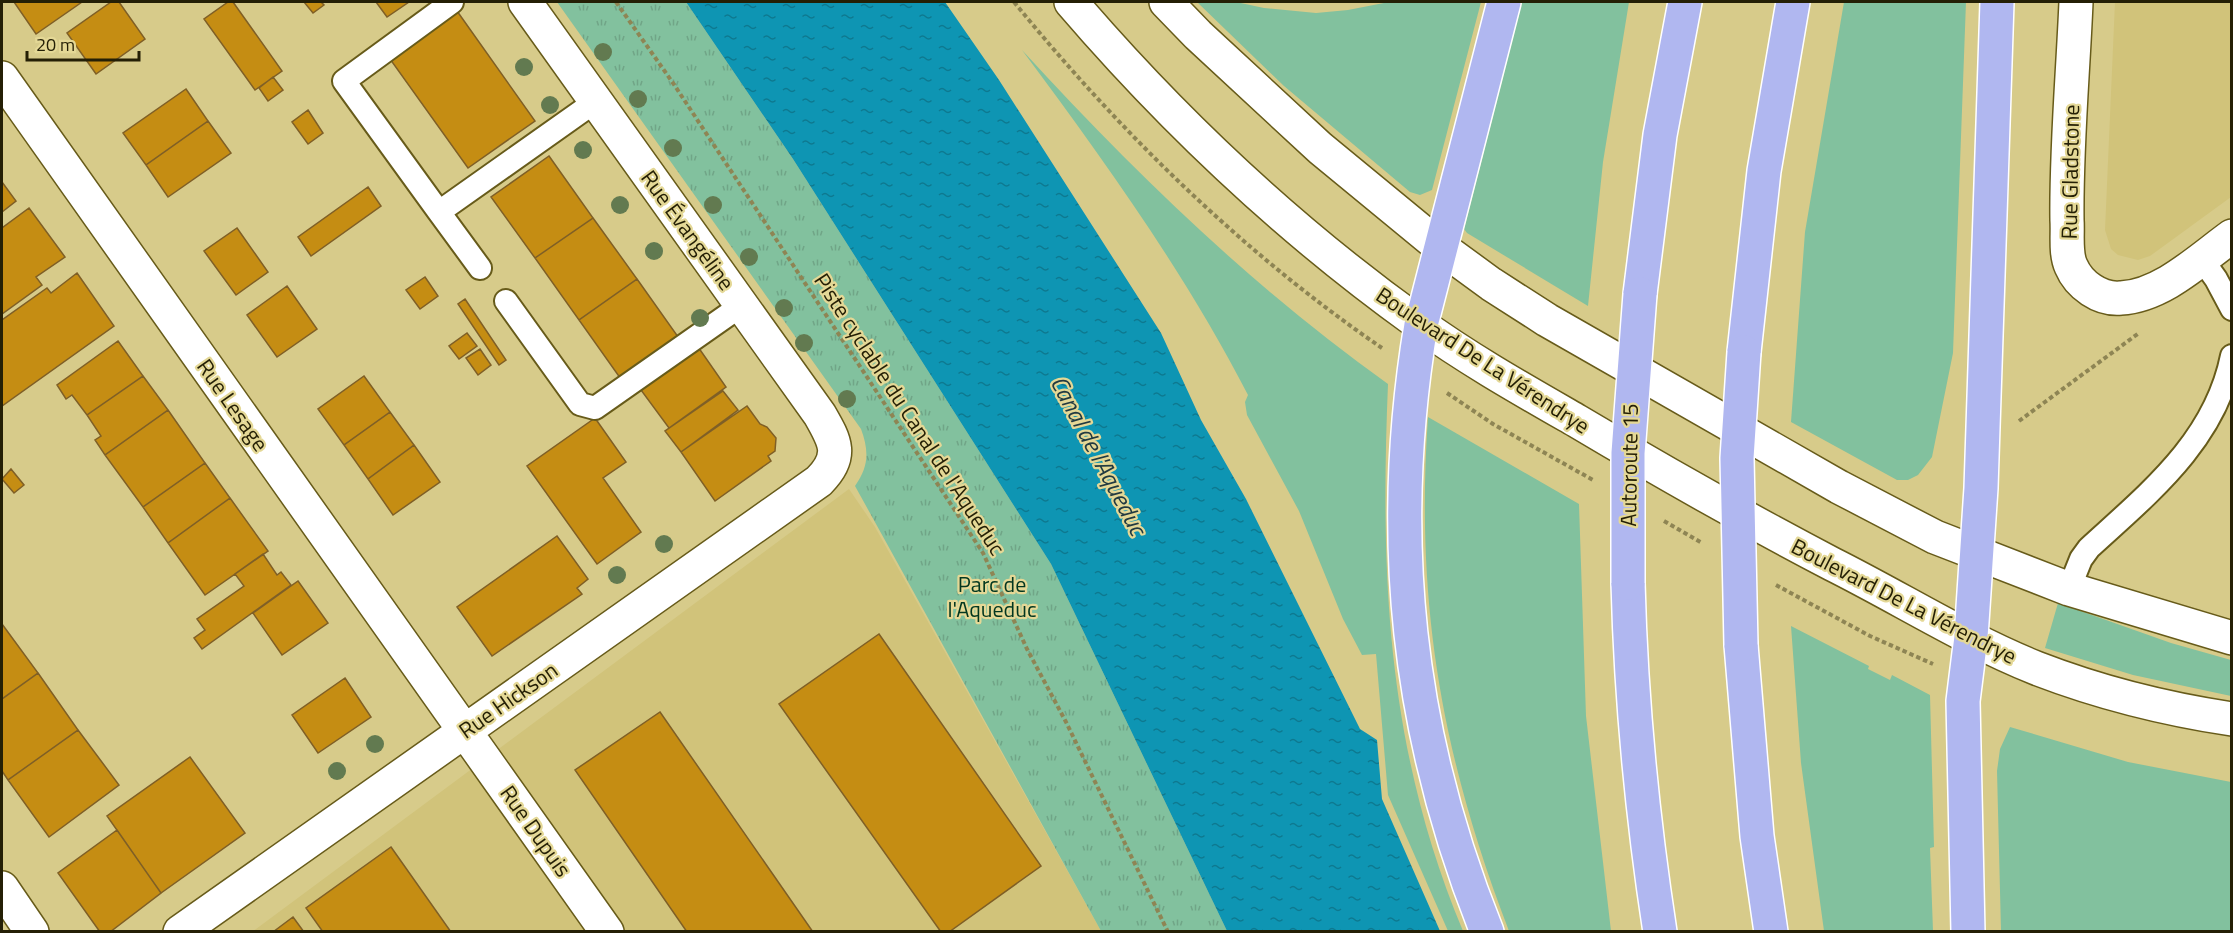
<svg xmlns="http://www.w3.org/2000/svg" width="2233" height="933" font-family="'Titillium Web',sans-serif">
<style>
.built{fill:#d1c37a}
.green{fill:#82c19e}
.park{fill:url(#park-tufts)}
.water{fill:url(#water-ripples)}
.building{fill:#c58d13;stroke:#7f5f26;stroke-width:1.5}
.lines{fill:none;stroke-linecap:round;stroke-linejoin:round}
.service-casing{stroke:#675b1a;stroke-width:26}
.minor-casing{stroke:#675b1a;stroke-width:36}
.secondary-casing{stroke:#675b1a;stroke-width:36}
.motorway-casing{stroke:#fff;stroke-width:36}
.path{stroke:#8e8554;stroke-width:4;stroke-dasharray:4.5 3;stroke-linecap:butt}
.service{stroke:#fff;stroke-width:22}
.minor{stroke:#fff;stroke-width:33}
.secondary{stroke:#fff;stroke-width:33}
.motorway{stroke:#b0b7f0;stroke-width:33}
.motorway-bridge-casing{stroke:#fff;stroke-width:36;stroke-linecap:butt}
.motorway-bridge{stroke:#b0b7f0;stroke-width:33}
.tree{fill:#627a50}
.labels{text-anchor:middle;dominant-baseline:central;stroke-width:4.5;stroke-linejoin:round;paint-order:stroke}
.street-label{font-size:22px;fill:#241f05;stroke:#e4d896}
.park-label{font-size:22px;fill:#023720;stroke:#e4d896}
.water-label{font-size:24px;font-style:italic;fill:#213a41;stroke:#e4d896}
</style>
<defs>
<pattern id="park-tufts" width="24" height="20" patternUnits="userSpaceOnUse" patternTransform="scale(1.5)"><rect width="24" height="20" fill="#82c19e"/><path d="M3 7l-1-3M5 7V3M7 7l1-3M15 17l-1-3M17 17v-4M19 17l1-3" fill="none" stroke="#70a587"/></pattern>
<pattern id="water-ripples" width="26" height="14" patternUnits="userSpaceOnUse" patternTransform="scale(1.5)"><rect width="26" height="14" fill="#0e95b3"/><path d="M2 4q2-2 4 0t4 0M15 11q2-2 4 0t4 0" fill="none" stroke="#0d7990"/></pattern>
</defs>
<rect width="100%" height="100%" fill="#d7cb8a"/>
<path class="built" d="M2115,2h116v195l-81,59 -12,4 -20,-5 -7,-6 -6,-19z
M849,489l26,38 226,404 -849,1z"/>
<path class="green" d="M1197,2h39l28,6 52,5 32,-3 41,-8h92l-49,188 -12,5 -10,-3 -126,-106z
M1522,2h107l-26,160 -15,144 -121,-73 -3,-4z
M1844,2h122l-13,351 -21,104 -14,18 -10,5h-11l-106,-58 14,-190z
M1022,50c113,123 230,237 366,334 -8,193 -1,366 75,547h-15l-60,-136 -12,-141 -14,1 -19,-36 -44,-108 -52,-96 -2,-13 3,-7c-63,-122 -144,-235 -226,-345z
M1428,417l151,87 7,212 25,215h-102c-67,-174 -94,-327 -81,-514z
M2058,603l113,40 60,17v36l-98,-21 -88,-27z
M1791,626l78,40 -1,3 22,11 2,-5 38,20 4,152 -4,1 3,83h-109l-23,-168z
M2010,727l118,35 103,20 -1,149h-229l-4,-160 3,-22z"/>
<path class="park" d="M557,2h129l107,157 258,405 176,367h-126l-246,-445c14,-20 14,-35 6,-57z"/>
<path class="water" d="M686,2h259l54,78 162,253 40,87 45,79 114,230 17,11 5,59 58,132h-213l-176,-367 -258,-405z"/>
<path class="building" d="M14,2h68l-46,32z
M111,2h8l26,37 -49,35 -29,-41z
M228,2h5l49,69 -27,19 -51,-71z
M304,2h17l3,3 -11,8z
M376,2h33l-22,15z
M457,11l78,110 -67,47 -78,-109z
M273,77l10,13 -15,11 -9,-13z
M186,89l22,32 -62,44 -23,-32z
M308,110l15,23 -15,11 -16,-22z
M208,121l23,32 -63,44 -22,-32z
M549,156l44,62 -58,40 -44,-61z
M2,182l14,19 -14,11z
M368,187l13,19 -70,50 -13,-19z
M29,208l36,49 -29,20 6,8 -40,29v-86z
M593,218l44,61 -58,41 -44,-62z
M237,228l31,44 -32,23 -32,-44z
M77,273l37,53 -112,80v-86l45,-32 4,5z
M425,277l13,19 -18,13 -14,-19z
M637,279l44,62 -58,41 -44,-62z
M287,286l30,43 -40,28 -30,-42z
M465,299l41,61 -7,5 -41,-61z
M467,333l10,13 -18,13 -10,-13z
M118,341l25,35 -56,39 -15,-20 -6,4 -9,-14z
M696,344l30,43 -57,41 -31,-42z
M480,349l11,16 -13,10 -12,-17z
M143,376l25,34 -63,45 -10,-15 6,-4 -14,-21z
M364,376l26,36 -46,33 -26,-36z
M723,391l15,19 -57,42 -16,-21z
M747,406l13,18 7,3 9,11 -1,13 -7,5 3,5 -56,40 -34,-49z
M168,410l37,53 -62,44 -38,-52z
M390,412l24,33 -46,34 -24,-34z
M595,418l31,44 -23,16 38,54 -44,32 -70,-98z
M414,445l26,37 -47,33 -25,-36z
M205,463l25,35 -62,45 -25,-36z
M11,469l13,16 -10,8 -12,-14z
M230,498l38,53 -63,44 -37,-52z
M557,536l31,43 -11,9 5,6 -90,62 -35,-49z
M263,554l14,21 4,-3 10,13 -89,64 -8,-11 11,-8 -8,-11 47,-33 -9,-12z
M298,581l30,42 -46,32 -29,-42z
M2,624l36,49 -36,26z
M879,634l162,232 -92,66h-8l-162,-228z
M38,673l40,57 -70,50 -6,-9v-72z
M345,678l26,39 -53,36 -26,-38z
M660,712l153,220h-126l-112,-162z
M78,730l41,55 -70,52 -41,-57z
M190,757l55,76 -84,60 -54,-77z
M117,830l44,63 -51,39h-10l-42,-59z
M391,847l60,85h-128l-17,-24z
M293,917l11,15h-31z"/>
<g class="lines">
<defs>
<path id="service" d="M439,212l-95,-131 108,-79
M2201,258l15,21 16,30
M480,268l-41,-56 157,-111
M506,301l74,103 15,4 147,-103
M2069,589l12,-30 8,-11c60,-55 126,-107 143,-192"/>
<path id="minor" d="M2076,2c-3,72 -10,146 -9,218 1,14 -2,33 4,46 8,19 29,34 50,32 41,-2 79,-39 111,-62
M2,78l605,854
M2,888l30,44
M180,932l639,-451c25,-25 16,-40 1,-66l-295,-413"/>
<path id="secondary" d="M1071,2c103,120 218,228 346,320 51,37 106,68 160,99 84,50 169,98 255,143 68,34 134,76 204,104 62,24 130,41 196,51
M1166,2l32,33 122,113 119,98 52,38 56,36 292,167 96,50 134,52 163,49"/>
<path id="motorway" d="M1640,294l20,-159 25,-133
M1744,352l20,-181 29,-169
M1628,583c3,117 14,232 32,349
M1741,645l16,191 14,96
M1487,932c-80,-199 -101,-396 -66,-607l83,-323
M1968,932l-5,-231 8,-64 10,-149 16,-486"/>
</defs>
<use href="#service" class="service-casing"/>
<use href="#minor" class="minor-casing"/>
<use href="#secondary" class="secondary-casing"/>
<use href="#motorway" class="motorway-casing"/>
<path class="path" d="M616,2l57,81 310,470 44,96 39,73 102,210
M1014,2c106,130 229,251 368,346
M1447,393l46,31 100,56
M2019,421l120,-88
M1664,521l38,22
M1776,585l94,51 63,28"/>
<use href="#service" class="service"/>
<use href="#minor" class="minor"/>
<use href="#secondary" class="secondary"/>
<use href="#motorway" class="motorway"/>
<defs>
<path id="motorway-bridge" d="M1628,583v-130l12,-159
M1741,645l-4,-187 7,-106"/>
</defs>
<use href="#motorway-bridge" class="motorway-bridge-casing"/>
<use href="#motorway-bridge" class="motorway-bridge"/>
</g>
<g class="tree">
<circle cx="603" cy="52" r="9"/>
<circle cx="524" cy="67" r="9"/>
<circle cx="638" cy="99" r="9"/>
<circle cx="550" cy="105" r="9"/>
<circle cx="673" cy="148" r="9"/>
<circle cx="583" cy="150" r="9"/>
<circle cx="620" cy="205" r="9"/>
<circle cx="713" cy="205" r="9"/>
<circle cx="654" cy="251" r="9"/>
<circle cx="749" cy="257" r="9"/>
<circle cx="784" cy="308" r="9"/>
<circle cx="700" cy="318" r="9"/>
<circle cx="804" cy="343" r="9"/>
<circle cx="847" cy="399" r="9"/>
<circle cx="664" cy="544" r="9"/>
<circle cx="617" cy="575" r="9"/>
<circle cx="375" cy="744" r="9"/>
<circle cx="337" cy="771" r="9"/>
</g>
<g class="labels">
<g class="street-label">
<text transform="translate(2070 172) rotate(-89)">Rue Gladstone</text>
<text transform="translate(688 230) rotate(54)">Rue Évangéline</text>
<text transform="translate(1483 360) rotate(33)">Boulevard De La Vérendrye</text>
<text transform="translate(233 405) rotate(55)">Rue Lesage</text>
<text transform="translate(910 414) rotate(57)">Piste cyclable du Canal de l'Aqueduc</text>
<text transform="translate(1629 465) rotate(-89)">Autoroute 15</text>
<text transform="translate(1904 601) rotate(27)">Boulevard De La Vérendrye</text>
<text transform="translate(508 700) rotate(-35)">Rue Hickson</text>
<text transform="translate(536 831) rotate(55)">Rue Dupuis</text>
</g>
<g class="park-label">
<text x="992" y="584">Parc de<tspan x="992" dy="25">l'Aqueduc</tspan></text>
</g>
<g class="water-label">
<text transform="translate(1099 455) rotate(62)">Canal de l'Aqueduc</text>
</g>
</g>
<rect width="2233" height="933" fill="none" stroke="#241f05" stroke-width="6"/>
<path d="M27 51v9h112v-9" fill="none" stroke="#241f05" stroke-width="3"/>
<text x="36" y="51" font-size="18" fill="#241f05" stroke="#e4d896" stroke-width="4.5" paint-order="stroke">20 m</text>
</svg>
